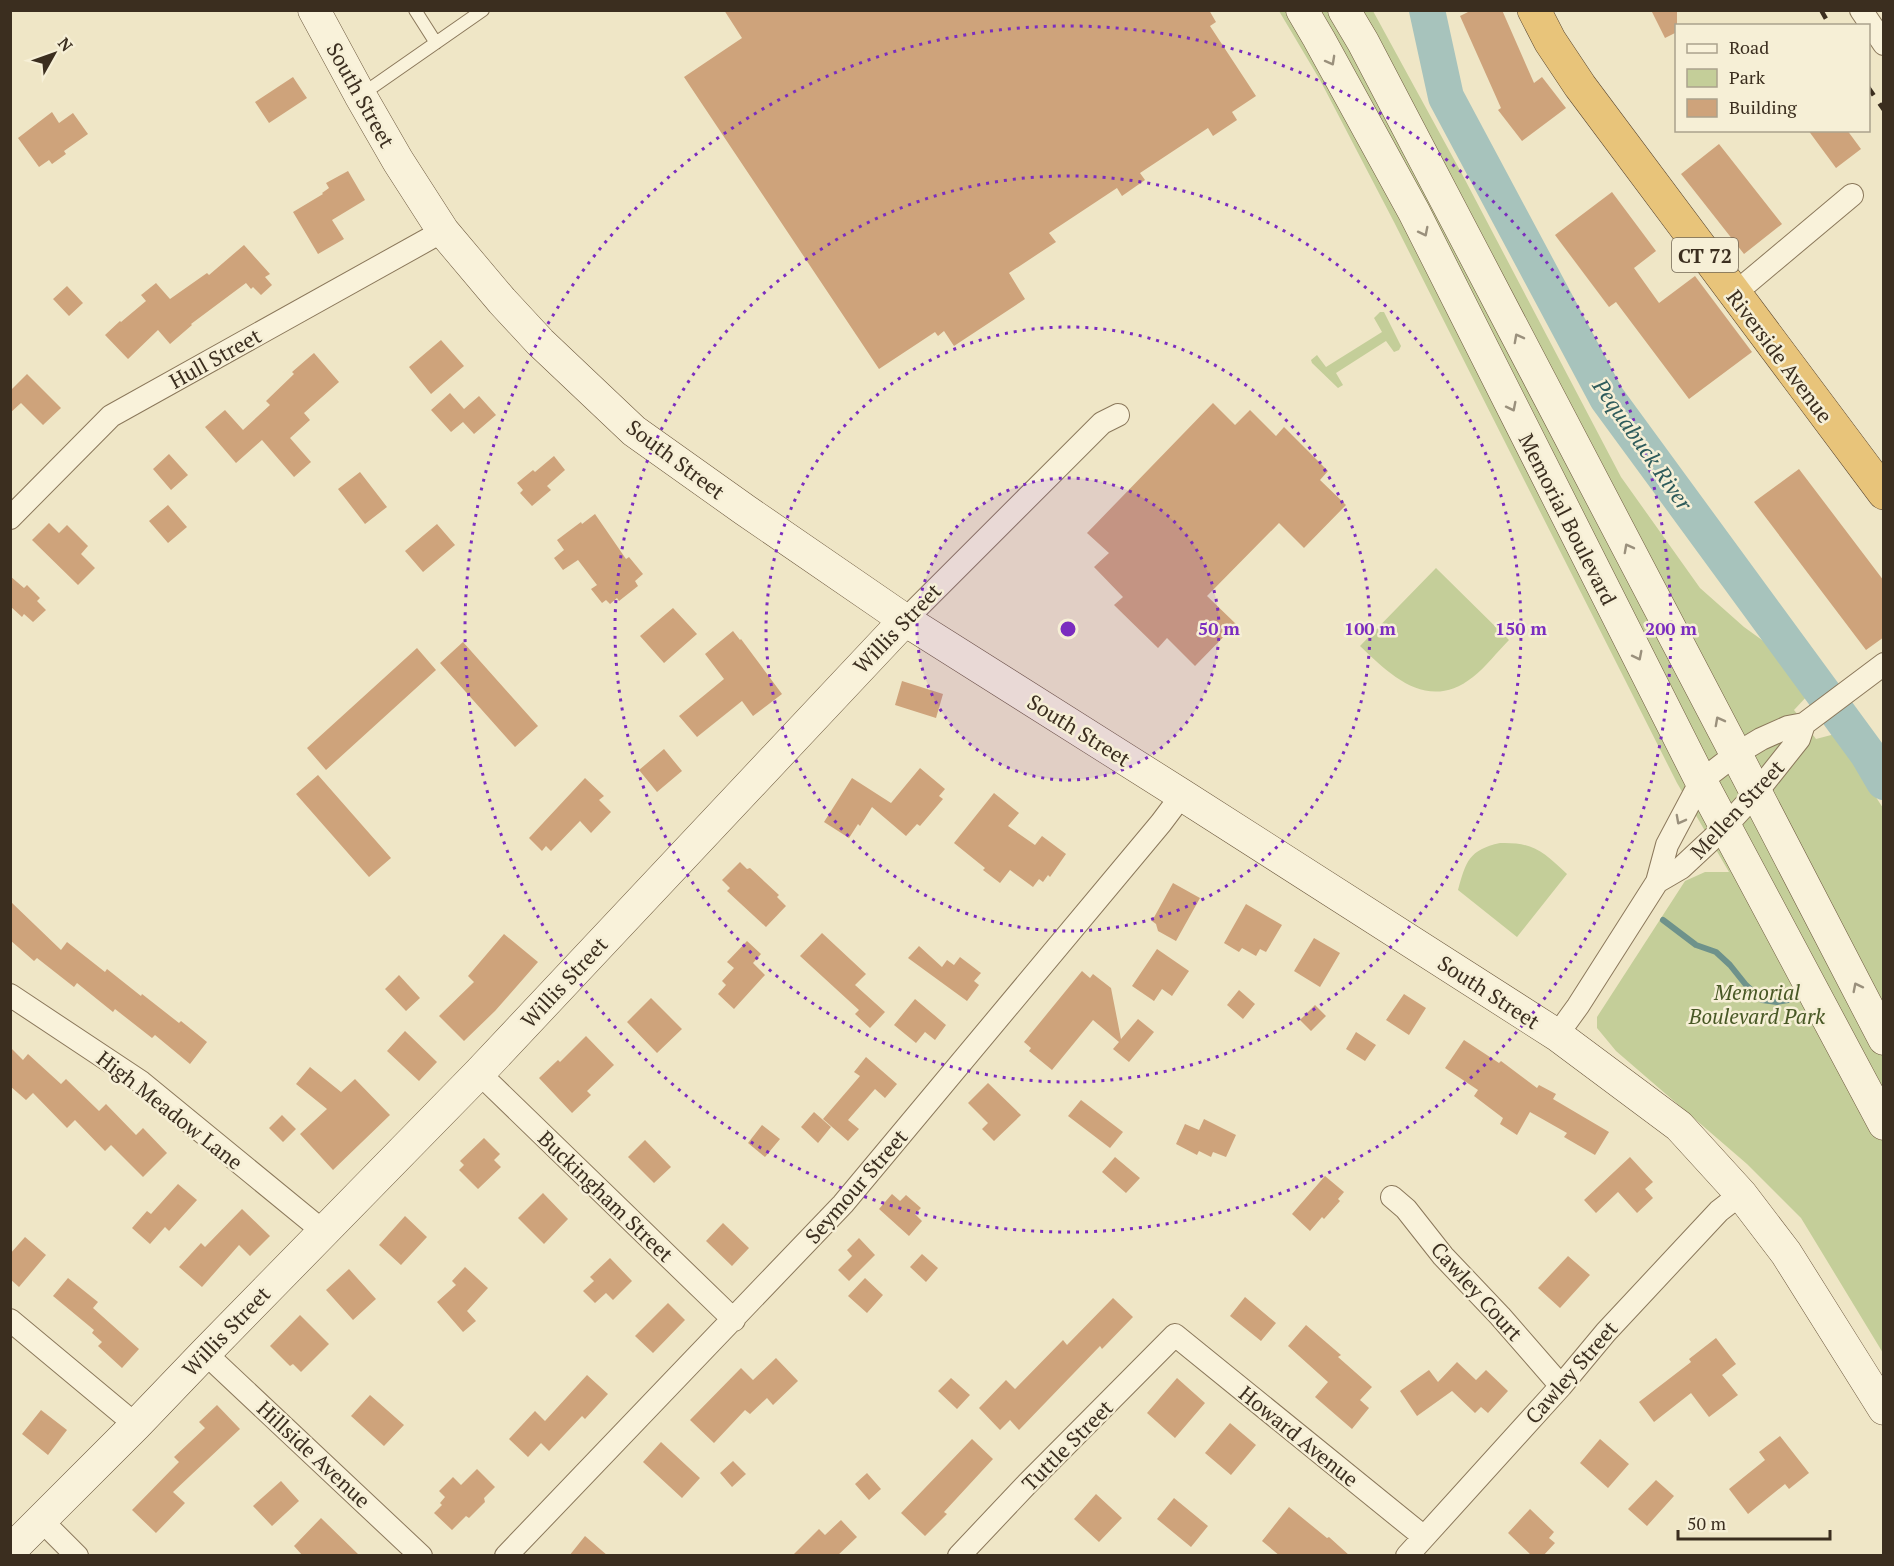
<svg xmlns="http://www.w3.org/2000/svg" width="1894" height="1566" font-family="'PT Serif',serif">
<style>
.green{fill:#c4ce99}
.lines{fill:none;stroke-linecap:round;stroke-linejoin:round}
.stream{stroke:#6e928b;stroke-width:6}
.river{stroke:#a7c3bc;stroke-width:36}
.building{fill:#cea37b}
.service-casing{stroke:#8b785b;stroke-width:14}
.minor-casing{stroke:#8b785b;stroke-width:24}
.secondary-casing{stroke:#6d593e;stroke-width:33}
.trunk-casing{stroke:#59452f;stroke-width:34}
.service{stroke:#f9f2da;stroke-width:12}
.minor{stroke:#f9f2da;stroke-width:22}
.secondary{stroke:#f9f2da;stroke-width:32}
.trunk{stroke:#e8c47a;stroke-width:33}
.rail{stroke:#3b2e1f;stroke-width:4.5;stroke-dasharray:10 10;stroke-linecap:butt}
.oneway{stroke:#9a907c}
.ring{fill:none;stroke:#7b2cbf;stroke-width:3;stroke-dasharray:3 6}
.labels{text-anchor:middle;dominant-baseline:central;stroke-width:5;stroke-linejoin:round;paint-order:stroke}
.shield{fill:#f6efd6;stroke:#736856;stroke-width:1.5}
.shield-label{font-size:20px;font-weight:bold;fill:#3b2e1f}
.street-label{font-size:21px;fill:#3b2e1f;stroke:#f6efd6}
.park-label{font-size:21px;font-style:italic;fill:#485825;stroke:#f6efd6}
.water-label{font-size:22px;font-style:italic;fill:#2e5b5b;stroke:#f6efd6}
.centre{fill:#7b2cbf;stroke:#f6efd6;stroke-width:3}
.ring-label{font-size:18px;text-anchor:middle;font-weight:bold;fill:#7b2cbf;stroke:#f6efd6;stroke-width:5;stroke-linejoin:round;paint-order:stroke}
</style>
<rect width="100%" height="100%" fill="#efe6c6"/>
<path class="green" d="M1279,11h94l89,163 159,303 79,111 44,39 36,26 29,41 -15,16 22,29 19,-5 48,74v545l-82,-135 -54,-54 -131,-113 -19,-23v-11l88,-136 20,-9h24l-52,-89 -283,-561 -74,-142z
M1380,312h4l17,34 -2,4 -5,2 -8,-11 -50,32 7,12 -5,3 -26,-25 -1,-3 6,-5 9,12 56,-35 -8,-14z
M1436,568l73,72c-12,12 -23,27 -36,37 -44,35 -81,0 -113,-31z
M1500,843c34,-1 43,9 67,31l-50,63 -59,-47c8,-29 11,-40 42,-47z"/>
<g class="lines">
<path class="stream" d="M1663,920l33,25 20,7 14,13 16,20 16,15 15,2 11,-2"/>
<path class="river" d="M1427,10l19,87 161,301 260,355 17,29"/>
</g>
<path class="building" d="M724,10h485l7,12 -6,4 46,70 -24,16 5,8 -24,16 -5,-8 -68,45 5,7 -23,16 -5,-8 -68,45 7,9 -47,31 16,26 -71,47 -10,-15 -6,5 -3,-4 -56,37 -195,-292 58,-39z
M1472,10h30l32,73 8,-6 24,31 -44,33 -24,-31 3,-2 -41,-92z
M1651,10h26v22l-12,6z
M293,77l14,21 -38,25 -14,-21z
M52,112l7,11 14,-10 15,21 -24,17 2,3 -14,10 -3,-4 -10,7 -21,-29z
M1808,130h39l14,19 -25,19z
M1719,144l63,80 -38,30 -63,-80z
M348,171l17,29 -33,20 12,19 -26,15 -25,-42 30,-18 -1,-1 7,-5 -3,-5z
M1612,192l44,59 -22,17 25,35 36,-27 57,76 -63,47 -73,-97 -7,5 -54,-72z
M244,245l26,29 -5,3 7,8 -11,10 -8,-8 -2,2 -5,-6 -55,41 1,1 -22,19 -12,-14 -30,29 -23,-24 15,-14 1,1 25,-21 -5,-6 15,-12 14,16 37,-26 2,2z
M67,286l16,17 -14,13 -16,-17z
M441,340l23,26 -33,28 -22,-27z
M314,353l25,29 -35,31 6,7 -20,18 21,24 -17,15 -32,-37 -26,23 -31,-36 20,-17 18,20 27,-25 -4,-4 28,-27 -2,-2z
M27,374l34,34 -18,17 -22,-22 -11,10v-22z
M450,393l14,16 15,-13 17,19 -22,19 -11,-12 -12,10 -20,-22z
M1213,403l22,22 15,-15 26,26 8,-9 44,44 -8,9 26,25 -42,43 -25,-25 -72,73 29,28 -41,42 -28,-28 -9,10 -44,-43 9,-8 -29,-30 15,-14 -22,-20z
M169,454l19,21 -17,15 -18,-21z
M554,456l11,14 -18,16 4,4 -19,16 -12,-13 3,-3 -6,-7 16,-13 2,2z
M1799,469l85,112v56l-18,13 -112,-148z
M360,472l27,35 -22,17 -27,-35z
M168,505l19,22 -19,16 -19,-22z
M595,514l31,45 3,-2 14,17 -8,7 3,5 -19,15 -2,-3 -7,6 -4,-4 -4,3 -11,-14 6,-4 -19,-25 -15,10 -9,-12 10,-8 -7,-10 24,-18 1,2z
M49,523l10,10 8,-8 21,21 -7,8 14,14 -17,17 -46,-45z
M437,524l18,21 -32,27 -18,-21z
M10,576l14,12 3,-3 13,13 -3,3 9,9 -13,12 -9,-8 -2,3 -12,-11z
M673,608l24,26 -33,29 -24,-27z
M733,631l7,9 1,-1 41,55 -29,22 -11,-15 -45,36 -18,-21 45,-37 -19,-25z
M463,642l75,84 -23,21 -75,-84z
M417,648l19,22 -110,100 -19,-22z
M902,681l41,13 -7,24 -41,-13z
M664,749l18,22 -25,21 -18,-22z
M920,768l25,21 -6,7 4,3 -23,27 -3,-2 -11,12 -34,-29 -12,19 -2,-2 -9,14 -25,-16 28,-44 39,25z
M318,775l73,83 -22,19 -73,-83z
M585,778l19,18 -5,4 12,12 -20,21 -11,-12 -29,30 -5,-5 -4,5 -13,-13z
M994,793l25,20 -11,13 27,19 7,-9 24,18 -16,23 -2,-2 -5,7 -4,-3 -6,8 -23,-17 -10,13 -17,-13 2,-2 -31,-25z
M740,862l7,7 3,-1 29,27 -2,2 9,9 -20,21 -39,-36 3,-3 -8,-8z
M1173,883l27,15 -24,43 -18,-10 -2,-7 -4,-3z
M10,901l51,49 6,-8 38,30 2,-3 34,27 1,-2 37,29 2,-2 26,21 -17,22 -35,-29 -3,3 -37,-29 -2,3 -36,-29 -3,4 -37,-29 -3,3 -24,-21z
M1246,904l36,21 -16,27 -6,-3 -4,7 -14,-8 -3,4 -15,-9z
M822,933l44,41 -11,11 30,27 -15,16 -15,-14 4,-4 -59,-54z
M504,934l34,28 -43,49 -31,30 -25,-25 35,-34 -6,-6z
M1314,938l26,15 -20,34 -26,-16z
M747,941l14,13 -8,9 12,12 -31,34 -16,-15 8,-9 -4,-4 12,-13 -7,-6z
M919,946l23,21 5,-7 7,5 6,-8 21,16 -7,8 5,4 -12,16 -59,-43z
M1157,949l32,22 -17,25 -10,-7 -8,12 -22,-15z
M1082,971l8,7 3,-4 18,14 10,51 17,-20 16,13 -25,30 -16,-13 6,-7 -26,-22 -41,50 -23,-19 2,-3 -7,-6z
M399,975l21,23 -14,13 -21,-22z
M1239,990l16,14 -12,15 -16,-14z
M1404,994l22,14 -17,27 -23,-15z
M651,998l31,31 -25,24 -30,-31z
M915,999l31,26 -11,15 -10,-8 -9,11 -22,-18z
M1315,1005l11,11 -15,15 -11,-11z
M405,1031l32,31 -18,19 -32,-30z
M1356,1032l20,13 -11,16 -19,-12z
M586,1036l28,29 -27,26 4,4 -19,18 -33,-35 19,-18 2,2z
M1464,1040l35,23 2,-2 36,27 2,-3 17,9 -3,5 56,33 -14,23 -31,-18 3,-4 -37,-21 -13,23 -17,-11 3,-6 -29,-22 4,-6 -33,-22z
M10,1047l13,13 5,-6 33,30 5,-5 33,32 7,-7 30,31 7,-7 24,25 -24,24 -32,-32 -6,6 -30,-31 -8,8 -34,-35 -7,7 -16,-14z
M866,1057l31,27 -12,14 -10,-9 -27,31 11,9 -11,12 -25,-22 37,-43 -6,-4z
M310,1067l31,25 14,-13 35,36 -57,55 -33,-36 27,-25 -31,-25z
M988,1083l33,32 -27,26 -12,-12 6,-6 -20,-20z
M1081,1100l42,32 -13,16 -42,-32z
M814,1112l17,15 -13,16 -17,-16z
M282,1115l14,14 -13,13 -14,-14z
M1204,1119l32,16 -10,22 -13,-5 -2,5 -12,-6 -2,4 -21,-11 9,-20 14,6z
M762,1125l18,14 -15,18 -17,-14z
M484,1138l16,16 -6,6 7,7 -23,22 -19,-19 5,-5 -4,-4z
M645,1140l26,27 -17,16 -26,-26z
M1115,1157l25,21 -14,15 -24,-21z
M1630,1157l23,25 -8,7 8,9 -16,15 -19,-21 -22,21 -12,-13z
M1325,1176l19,16 -6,7 2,2 -16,18 -2,-2 -12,14 -18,-17z
M178,1184l19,16 -28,31 -4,-4 -15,17 -18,-16 15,-17 4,3z
M543,1193l25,26 -24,25 -26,-26z
M892,1194l8,7 6,-6 15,13 -6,6 7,7 -13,15 -30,-27z
M242,1209l28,27 -20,20 -11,-11 -37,42 -23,-20 22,-24 4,4z
M405,1216l22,21 -26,28 -22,-20z
M723,1223l26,25 -17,18 -26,-25z
M25,1237l21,18 -27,32 -9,-8v-25z
M859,1238l16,17 -26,26 -11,-11 14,-14 -5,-6z
M922,1254l16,14 -12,14 -16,-15z
M1568,1256l22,19 -30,33 -22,-20z
M610,1258l22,23 -19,19 -7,-7 -11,10 -12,-12 11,-10 -4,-4z
M465,1267l23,21 -21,23 9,10 -13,11 -26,-30 19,-17 -4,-4z
M349,1269l27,30 -23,21 -27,-30z
M68,1278l30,24 -5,6 46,41 -17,19 -24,-22 4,-4 -10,-9 2,-3 -41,-34z
M865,1278l18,17 -16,18 -19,-17z
M1245,1297l31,26 -15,18 -31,-25z
M1113,1298l20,19 -31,32 -2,-3 -81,84 -9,-10 -10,10 -21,-22 27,-28 9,9 48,-49 4,5z
M668,1303l17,17 -32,33 -18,-17z
M300,1315l29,29 -28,28 -8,-8 -3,2 -20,-20z
M1306,1325l35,30 -3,2 34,30 -12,13 9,8 -17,21 -37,-32 13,-15 -40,-36z
M1716,1338l20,26 -14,11 16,20 -29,22 -18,-24 -37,29 -15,-20 52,-40 -2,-3z
M776,1358l22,23 -25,24 -6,-7 -17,16 -5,-4 -31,33 -24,-23 51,-52 12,12z
M1457,1362l19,18 10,-10 22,21 -20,22 -7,-6 -6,6 -23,-22 -35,25 -17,-25 29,-21 9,12z
M587,1375l21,19 -23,25 -3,-3 -33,35 -8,-8 -13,14 -19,-18 26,-28 10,10z
M951,1378l19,17 -13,14 -19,-18z
M1177,1378l28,25 -30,35 -28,-25z
M370,1395l34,30 -20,21 -33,-30z
M217,1405l23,24 -67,63 12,11 -29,30 -24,-23 47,-48 -5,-5 31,-29 -6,-6z
M41,1410l26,20 -19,25 -26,-21z
M1230,1423l26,22 -25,30 -26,-22z
M1780,1436l29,37 -20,16 -4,-5 -37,30 -19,-25 36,-29 -6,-8z
M972,1439l21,20 -49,53 3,2 -22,22 -24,-23z
M1600,1439l29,25 -21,24 -28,-25z
M661,1442l39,36 -18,20 -39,-36z
M733,1461l13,13 -14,13 -12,-14z
M477,1469l18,18 -11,11 1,4 -16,16 -3,-2 -14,14 -18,-17 8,-8 -2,-2 5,-6 -6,-6 14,-14 8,8z
M867,1473l14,16 -12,11 -14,-16z
M1656,1480l18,16 -27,30 -19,-17z
M281,1481l18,20 -27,25 -19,-20z
M1096,1494l26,24 -23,24 -25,-23z
M1174,1498l34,28 -17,21 -34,-28z
M1289,1507l38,31 2,-1 21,19h-70l-18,-15z
M1530,1509l24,23 -5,6 6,5 -12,13h-11l-24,-23z
M321,1518l39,38h-57l-9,-10z
M841,1520l16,17 -20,19h-45l27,-27 6,6z
M585,1536l23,20h-39z"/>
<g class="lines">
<defs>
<path id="service" d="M415,10l21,33
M361,95l122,-85"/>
<path id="minor" d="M1861,10l23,34
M1734,294l118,-99
M10,518l101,-102 332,-185
M905,620l197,-197 16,-8
M1657,882l24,-14 44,-41 31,-34 43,-54 5,-15
M10,995l131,87 183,150
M1557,1035l21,-29 79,-124 10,-37 34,-64 35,-27 25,-15 27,-12 16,-3 80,-60
M479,1073l255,247
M1392,1197l14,12 37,47 57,60 61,70
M10,1320l126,105
M205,1353l216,203
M41,1520l36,36
M506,1556l337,-352 318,-381 21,-28
M959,1556l68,-72 148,-149 249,202
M1407,1556l154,-170 45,-54 113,-121 22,-17"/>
<path id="secondary" d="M314,10l46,85 38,66 45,70 59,70 38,41 94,89 111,79 160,110 277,175 375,240 122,91 62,68 45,59 98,156
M1302,10l17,29 95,173 287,569 183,343
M1344,10l19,32 373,712 148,285
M10,1551l126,-126 69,-72 274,-280 426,-453"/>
<path id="trunk" d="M1534,10l16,31 30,45 304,407"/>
</defs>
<use href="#service" class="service-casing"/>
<use href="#minor" class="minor-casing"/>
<use href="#secondary" class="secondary-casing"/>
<use href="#trunk" class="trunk-casing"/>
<use href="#service" class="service"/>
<use href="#minor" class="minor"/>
<use href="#secondary" class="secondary"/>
<use href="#trunk" class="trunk"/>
<path class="rail" d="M1821,10l9,16
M1868,87l16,23"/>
</g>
<defs><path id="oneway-chevron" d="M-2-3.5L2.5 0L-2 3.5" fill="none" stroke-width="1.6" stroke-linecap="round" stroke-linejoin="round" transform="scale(1.5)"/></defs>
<g class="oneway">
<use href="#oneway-chevron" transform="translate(1331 61) rotate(61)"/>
<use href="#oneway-chevron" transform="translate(1424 232) rotate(63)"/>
<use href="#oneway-chevron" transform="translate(1518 338) rotate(-118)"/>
<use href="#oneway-chevron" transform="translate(1512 407) rotate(63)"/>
<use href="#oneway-chevron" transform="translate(1628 548) rotate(-118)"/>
<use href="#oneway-chevron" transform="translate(1638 656) rotate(63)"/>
<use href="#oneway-chevron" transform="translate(1719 721) rotate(-118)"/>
<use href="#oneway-chevron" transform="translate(1680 820) rotate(118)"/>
<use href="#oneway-chevron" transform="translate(1857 987) rotate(-117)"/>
</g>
<circle cx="1068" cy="629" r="151" fill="#7b2cbf" fill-opacity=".12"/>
<g class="ring">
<circle cx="1068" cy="629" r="151"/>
<circle cx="1068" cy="629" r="302"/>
<circle cx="1068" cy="629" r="453"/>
<circle cx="1068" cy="629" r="603"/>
</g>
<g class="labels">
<rect class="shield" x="1672" y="238" width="66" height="34" rx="4.5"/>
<g class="shield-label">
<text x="1705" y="255">CT 72</text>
</g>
<g class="street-label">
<text transform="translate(361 95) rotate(61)">South Street</text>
<text transform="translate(1780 356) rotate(53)">Riverside Avenue</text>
<text transform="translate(215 358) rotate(-29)">Hull Street</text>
<text transform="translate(676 459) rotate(37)">South Street</text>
<text transform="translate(1568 519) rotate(63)">Memorial Boulevard</text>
<text transform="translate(897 628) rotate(-46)">Willis Street</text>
<text transform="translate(1079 730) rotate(32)">South Street</text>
<text transform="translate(1737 809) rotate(-47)">Mellen Street</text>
<text transform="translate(564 982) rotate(-47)">Willis Street</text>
<text transform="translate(1489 992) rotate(33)">South Street</text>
<text transform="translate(170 1110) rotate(38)">High Meadow Lane</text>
<text transform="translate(856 1186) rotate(-49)">Seymour Street</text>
<text transform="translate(606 1196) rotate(44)">Buckingham Street</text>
<text transform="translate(1477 1291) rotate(48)">Cawley Court</text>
<text transform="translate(226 1331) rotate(-46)">Willis Street</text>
<text transform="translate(1571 1372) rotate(-49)">Cawley Street</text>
<text transform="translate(1299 1436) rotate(39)">Howard Avenue</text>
<text transform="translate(1067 1445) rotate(-45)">Tuttle Street</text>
<text transform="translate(314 1454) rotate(43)">Hillside Avenue</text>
</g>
<g class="park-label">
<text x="1757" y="992">Memorial<tspan x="1757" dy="24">Boulevard Park</tspan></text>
</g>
<g class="water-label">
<text transform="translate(1643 444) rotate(55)">Pequabuck River</text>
</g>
</g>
<circle cx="1068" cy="629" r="9" class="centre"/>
<g class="ring-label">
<text x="1219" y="635">50 m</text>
<text x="1370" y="635">100 m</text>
<text x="1521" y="635">150 m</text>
<text x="1671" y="635">200 m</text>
</g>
<rect width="1894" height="1566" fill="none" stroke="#3b2e1f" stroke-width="24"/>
<rect x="1675" y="24" width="195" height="108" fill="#f6efd6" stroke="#aba28d" stroke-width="1.5"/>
<rect x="1687" y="44" width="30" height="9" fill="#f9f2da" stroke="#aba28d" stroke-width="1.5"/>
<text x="1729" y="54" font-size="18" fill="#3b2e1f">Road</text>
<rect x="1687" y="69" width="30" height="18" fill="#c4ce99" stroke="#aba28d" stroke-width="1.5"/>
<text x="1729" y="84" font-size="18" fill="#3b2e1f">Park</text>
<rect x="1687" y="99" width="30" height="18" fill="#cea37b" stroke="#aba28d" stroke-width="1.5"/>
<text x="1729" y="114" font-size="18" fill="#3b2e1f">Building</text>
<g transform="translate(54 54) rotate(50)" stroke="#f6efd6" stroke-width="4.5" paint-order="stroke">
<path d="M0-4.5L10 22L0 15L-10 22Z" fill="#3b2e1f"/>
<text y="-9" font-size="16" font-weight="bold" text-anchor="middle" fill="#3b2e1f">N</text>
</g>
<path d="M1678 1530v9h152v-9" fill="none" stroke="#3b2e1f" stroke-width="3"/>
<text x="1687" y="1530" font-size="18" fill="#3b2e1f" stroke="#f6efd6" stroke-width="4.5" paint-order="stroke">50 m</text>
</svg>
